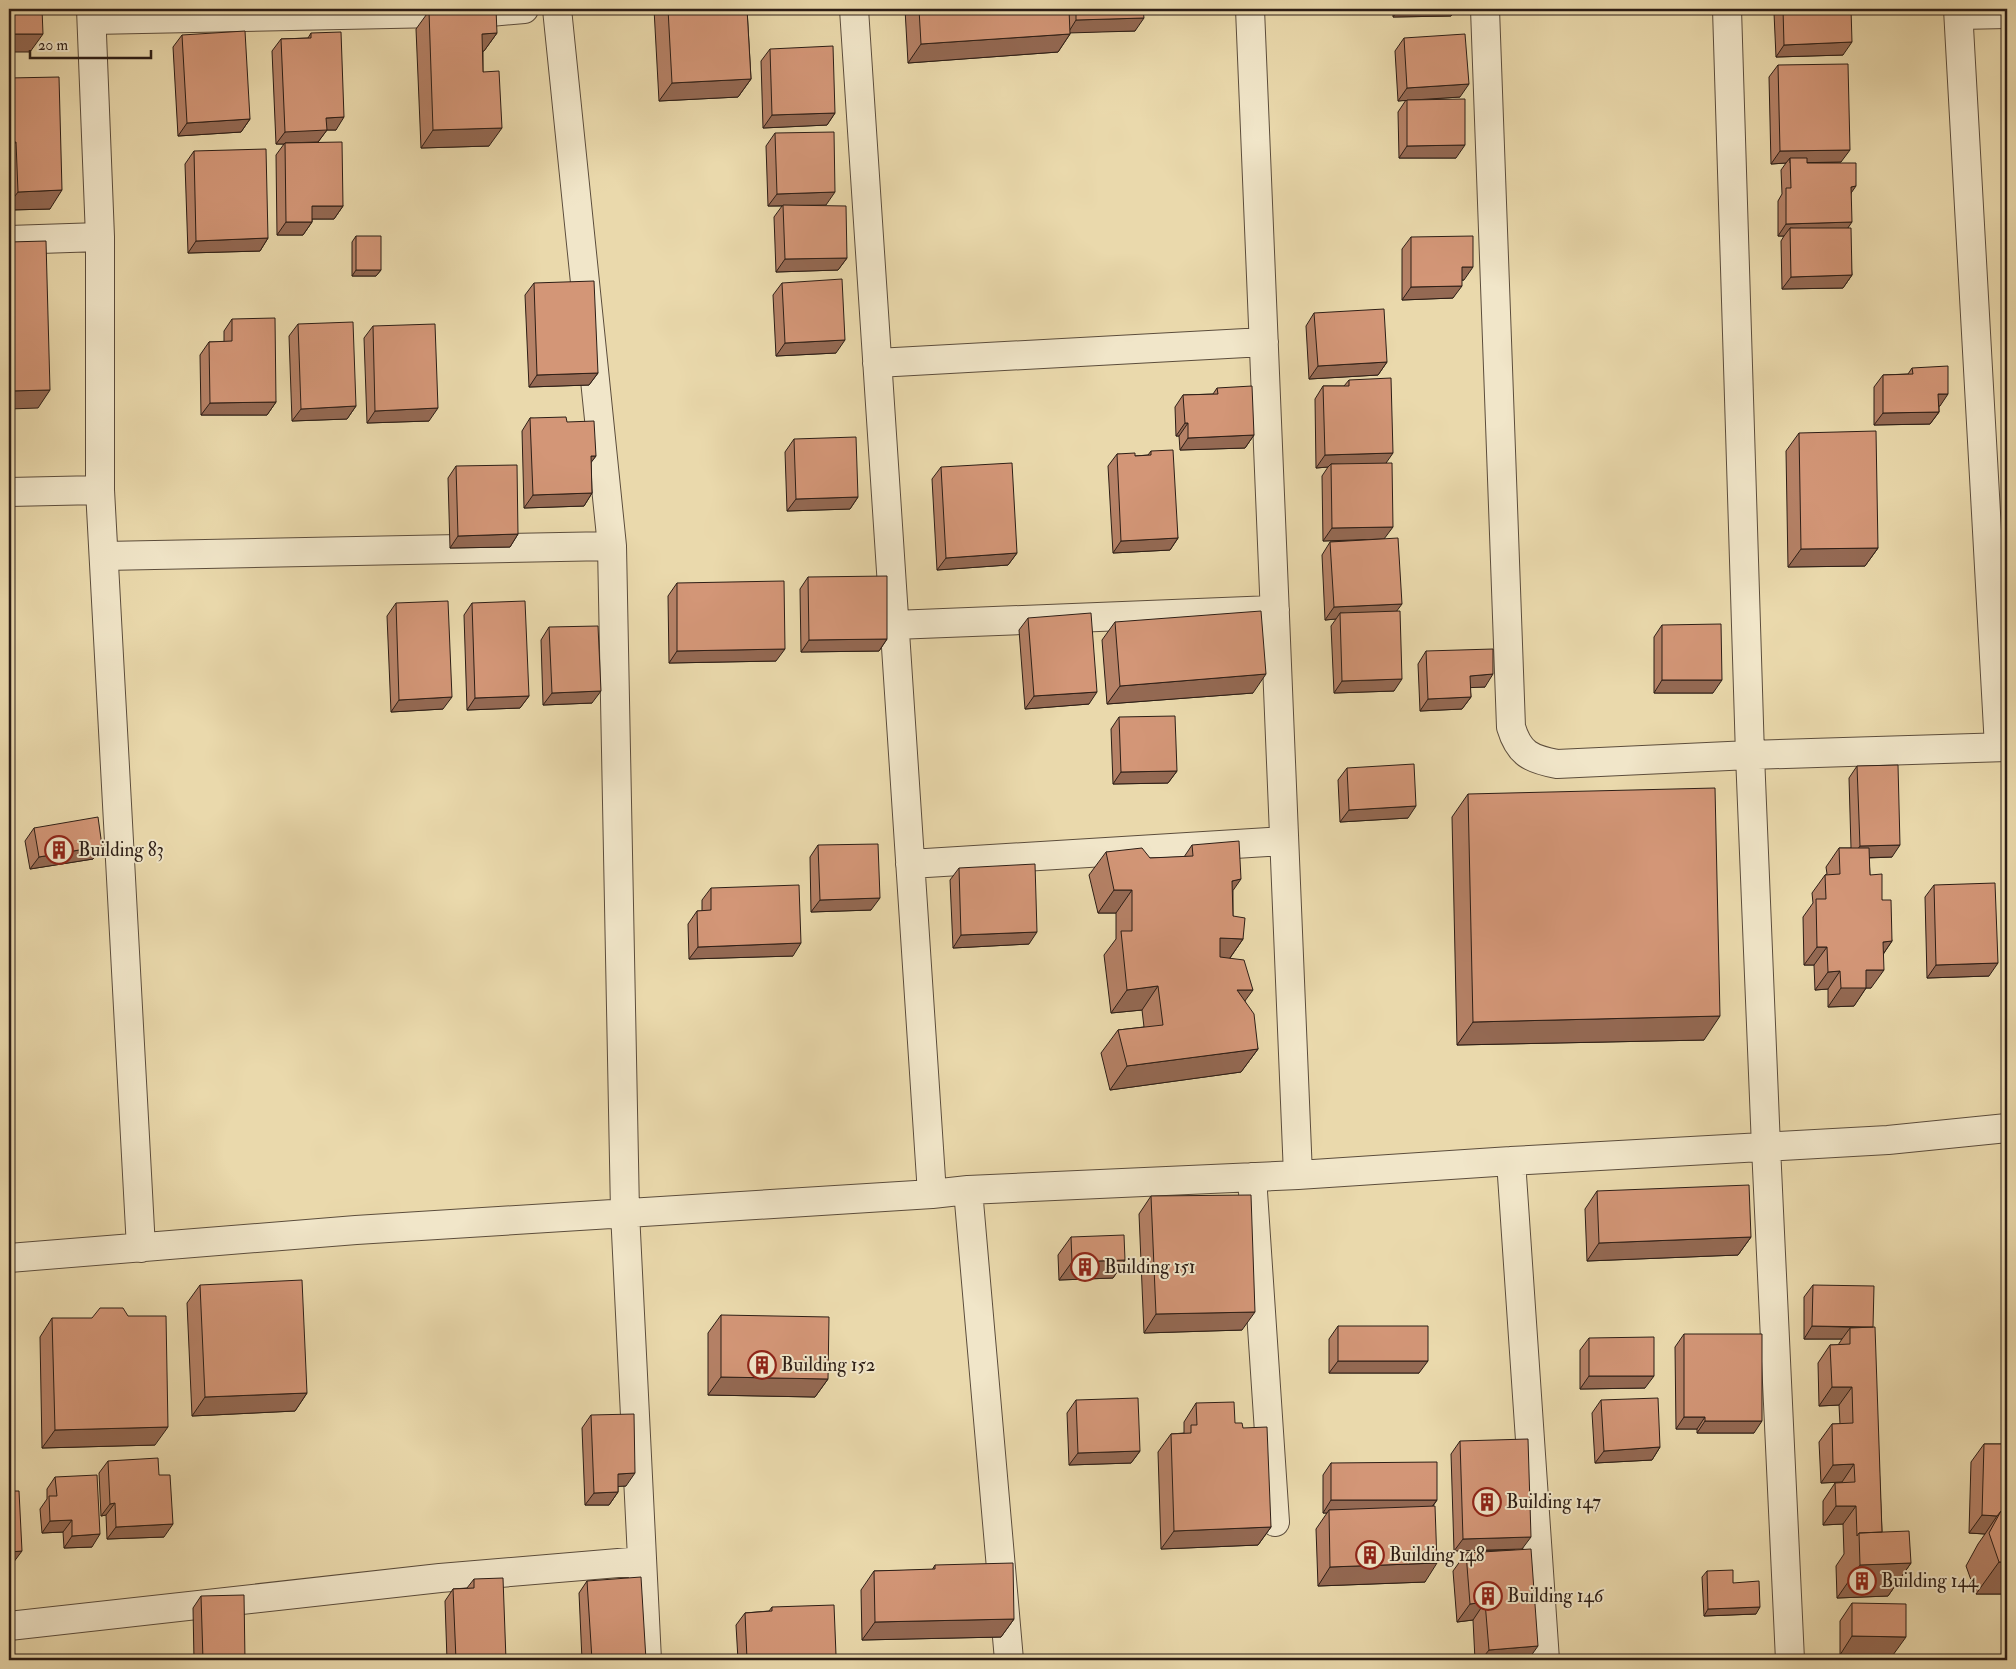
<svg xmlns="http://www.w3.org/2000/svg" width="2016" height="1669" font-family="'IM FELL Double Pica',serif">
<style>
.lines{fill:none;stroke-linecap:round;stroke-linejoin:round}
.street-casing{stroke:#5c4d3c;stroke-width:30}
.street{stroke:#f1e6c9;stroke-width:28}
.wall{fill:#b58166;stroke:#2d1e16}
.shaded-wall{fill:#946953;stroke:#2d1e16}
.building{fill:#d39677;stroke:#2d1e16}
.labels{text-anchor:middle;dominant-baseline:central;stroke-width:4;stroke-linejoin:round;paint-order:stroke}
.poi-label{font-size:19px;fill:#2d1e16;stroke:#f1e6c9;text-anchor:start}
</style>
<rect width="100%" height="100%" fill="#ead9ac"/>
<filter id="stains"><feTurbulence type="fractalNoise" baseFrequency=".004" numOctaves="4"/><feColorMatrix values="0 0 0 0 .2 0 0 0 0 .09 0 0 0 0 .02 0 0 0 .5 -.17"/></filter>
<radialGradient id="worn" r=".72"><stop offset=".6" stop-color="#630" stop-opacity="0"/><stop offset="1" stop-color="#630" stop-opacity=".3"/></radialGradient>
<g class="lines">
<defs>
<path id="street" d="M91,9l9,228v253l41,758
M557,9l55,537
M854,9l78,1185
M1250,9l48,1166
M1485,9l26,718c8,27 20,32 46,37l193,-9 257,-8
M1727,9l23,746 16,392 24,513
M1958,9l41,738
M1959,15l48,-1
M92,20l398,-8 34,-3
M9,240l91,-3
M877,363l387,-21
M9,492l91,-2
M104,556l508,-10 13,666 22,448
M894,625l381,-15
M910,864l374,-23
M1511,1161l34,499
M1252,1177l23,345
M968,1190l41,470
M9,1258l347,-28 576,-36 36,-4 330,-15 213,-14 377,-21 119,-12
M9,1626l431,-48 202,-17"/>
</defs>
<use href="#street" class="street-casing"/>
<use href="#street" class="street"/>
</g>
<path class="wall" d="M654,9h93l4,70 -13,18 -79,4z
M905,9h238l-8,22 -65,1v2l-12,18 -150,11z
M1393,9h63l-5,7 -58,1z
M1777,9h74l-8,46 -67,2 -2,-44z
M429,11l68,22 -13,18h-1v21l6,74 -68,2 -5,-119z
M311,33l25,97h-9l-9,12 25,64 -9,13h-22v3l-9,13h-26l-1,-80 8,-11h-8l-4,-93 9,-12 27,-1z
M182,35l68,84 -9,13 -63,4 -5,-89z
M1404,38l56,59 -45,3 41,58h-57l-1,-46 8,-12 -8,1 -3,-50z
M770,49l65,64 -8,12 -64,3 -2,-67z
M1778,65l63,97 -34,1 44,30 -3,35 4,47 -9,13 -61,1 -1,-48 3,-5h-6v-35l4,-7 -1,-24 5,-7 -15,1 -2,-87z
M9,78l41,131 -41,1z
M775,133l51,72h-23l44,53 -9,12 -62,2 -2,-55 8,-11h-14l-2,-60z
M194,151l74,87 -8,13 -72,2 -3,-89z
M356,236l25,34 -5,6h-24v-34z
M1411,237l53,43h-2l-9,18 -51,2v-51z
M534,283l64,90 -9,12 -60,2 -4,-92z
M782,283l54,70 -60,3 -3,-61z
M1314,313l73,49 -9,13 -69,4 -3,-53z
M232,319l44,83 -9,13h-66l-1,-60 9,-13h15v-11z
M298,324l58,82 -9,13 -55,2 -3,-85z
M373,326l56,95 -62,2 -3,-85z
M1912,368l28,38h-1v6l-9,12 -56,1v-38l9,-12 25,-1z
M1349,380l37,83 -2,76 12,72 -2,80 -60,2 -3,-67 5,-7 -11,1 -3,-65 8,-13 49,-3 -56,2 -1,-65 6,-9 -12,1 -1,-69 8,-13h21z
M1217,388l37,47 -9,13 -65,2 -1,-14h-3l-1,-29 8,-12 30,-1z
M530,418l37,4 29,34 -5,6 1,31 -8,13 -60,2 -2,-77z
M1799,433l79,115 -13,18 -77,1 -2,-116z
M794,439l64,58 -8,12 -63,2 -2,-59z
M1151,451l27,87 -8,12 -57,3 -5,-87 9,-12 18,2 13,-1z
M456,466l62,68 -8,13 -60,1 -2,-70z
M941,467l76,86 -9,12 -71,5 -5,-91z
M808,577l79,62 -8,12 -78,1 -1,-63z
M677,583l99,78 -107,2 -1,-67z
M396,603l47,106 -52,3 -4,-96z
M472,603l57,93 -9,12 -53,2 -3,-95z
M1028,618l61,86 -64,5 -6,-79z
M1115,622l138,71 -146,11 -5,-64z
M1662,625l51,68h-59v-56z
M549,627l43,76 -49,2 -2,-65z
M1426,651l59,36h-15l1,10 -9,12 -42,2 -2,-47z
M1119,717l58,54 -9,12 -55,1 -2,-55z
M1857,766l35,91 -23,1 1,17 12,25 10,41 -8,12 -13,35h-5l-12,18 -26,1v-18l-13,1 -1,-25h-10l-1,-48 10,-14 -1,-10 13,-18 2,-1 -1,-7 13,-19h12l-2,-70z
M1347,768l61,50 -68,4 -2,-42z
M1468,794l236,246 -247,5 -5,-228z
M34,828l59,31 -63,10 -5,-28z
M818,845l53,65 -60,2 -1,-55z
M1192,845l41,46v25l10,23 -13,19 15,43 13,48 -17,23 -131,18 -9,-37 17,-23 26,-3 -2,-17 -31,3 -7,-58 12,-16v-26h-18l-9,-38 17,-23 44,6 34,-1z
M959,868l70,76 -76,4 -3,-68z
M1934,885l55,91 -62,2 -2,-81z
M711,888l82,68 -104,3 -1,-35 9,-13h5v-11z
M1597,1191l154,46 -13,18 -151,6 -2,-52z
M1151,1196l91,134 -98,3 -5,-119z
M1071,1237l54,23 -12,18 -54,2 -1,-25z
M200,1285l107,108 -12,18 -103,5 -5,-113z
M1813,1285l60,42 9,205 29,31 -23,33 -51,2 -1,-32 8,-12 -1,-30 -20,1v-24l12,-18 7,-1 -21,1 -2,-41 13,-18h8l-1,-19 -20,1 -1,-43 12,-18h8l4,-6h-38v-42z
M721,1315l107,64 -13,18 -107,-2v-62z
M52,1318l103,127 -113,3 -2,-111z
M1338,1326l81,47h-90v-34z
M1684,1334l70,99h-57v-4h-21l-1,-82z
M1589,1338l56,50 -65,1v-39z
M1076,1400l64,51 -9,12 -62,2 -2,-52z
M1601,1400l59,47 -8,13 -57,3 -3,-50z
M1196,1403l47,25 28,99 -13,18 -97,4 -3,-97 13,-18 13,-1v-11z
M591,1415l35,71h-8v6l-9,13h-24l-3,-77z
M1460,1441l62,108 6,111h-53l-2,-40 -16,2 -4,-51 13,-18 49,-3 -61,1 -3,-97z
M1984,1444h23l-2,150h-29l-10,-28 12,-22 7,-10 -16,-1 2,-71z
M108,1461l56,76 -57,2 -1,-24 -5,1 -2,-43z
M1331,1463l106,37 -4,6 -8,76 -107,4 -2,-57 11,-16h-4v-38z
M55,1477l37,70 -28,1 -1,-16 -21,1 -2,-24 7,-10v-10z
M935,1565l79,54 -13,18 -139,3 -1,-50 13,-19 58,-1z
M1707,1571l26,12 23,31 -52,2 -2,-39z
M474,1579l32,81h-59l-2,-59 8,-12 14,-1z
M587,1581l59,79h-64l-3,-67z
M201,1596l44,64h-51l-1,-52z
M1852,1603l41,52h-53v-34z
M772,1607l60,53h-94l-2,-35 9,-12 24,-2z"/>
<path class="shaded-wall" d="M1399,9h57l-5,7 -58,1z
M1144,18l-9,13 -67,2 8,-13z
M497,33l-13,18 -15,1 13,-18z
M9,34h34l-13,18h-21z
M1070,34l-12,18 -150,11 13,-19z
M1852,42l-9,13 -67,2 8,-12z
M751,79l-13,18 -79,4 13,-18z
M1469,84l-9,13 -62,4 9,-13z
M835,113l-8,12 -64,3 9,-13z
M344,117l-8,13h-9l-9,12 -33,1 -1,1h-8l9,-12 41,-14z
M250,119l-9,13 -63,4 9,-13z
M502,128l-13,18 -68,2 12,-18z
M9,142h7l-7,10z
M1465,145l-9,13h-57l8,-12z
M1850,150l-9,12 -51,1v-5l-4,5 -15,1 9,-13z
M1856,186l-9,13 4,-12z
M62,190l-12,19 -41,1v-6l9,-12z
M835,192l-9,13 -58,1 9,-12z
M312,206h31l-9,13h-31z
M286,222h26l-9,13h-26z
M1852,222l-9,13 -53,-7 -6,8h-6l8,-12z
M268,238l-8,13 -72,2 8,-12z
M847,258l-9,12 -62,2 9,-13z
M1462,267h11l-9,13h-11z
M356,270h25l-5,6h-24z
M1852,275l-9,13 -61,1 9,-12z
M1462,286l-9,12 -51,2 9,-13z
M845,340l-9,13 -60,3 9,-13z
M1387,362l-9,13 -69,4 9,-13z
M598,373l-9,12 -60,2 8,-12z
M50,390l-12,18 -29,1v-18z
M1938,394h10l-8,12h-10z
M276,402l-9,13h-66l9,-12z
M356,406l-9,13 -55,2 9,-12z
M438,408l-9,13 -62,2 8,-12z
M1939,412l-9,12 -56,1 9,-12z
M1185,423h3l-9,13h-3z
M1254,435l-9,13 -65,2 8,-12z
M1393,453l-9,13 -53,-2 -3,3 -12,1 9,-13z
M591,456h5l-9,12z
M592,493l-8,13 -60,2 9,-13z
M858,497l-8,12 -63,2 9,-12z
M1393,527l-9,12 -61,2 9,-13z
M518,534l-8,13 -60,1 8,-12z
M1178,538l-8,12 -57,3 8,-12z
M1878,548l-13,18 -77,1 13,-18z
M1017,553l-9,12 -71,5 9,-12z
M1402,604l-9,12 -53,-3 -4,6 -11,1 9,-13z
M887,639l-8,12 -78,1 8,-12z
M785,649l-9,12 -107,2 8,-12z
M1266,674l-13,19 -146,11 13,-18z
M1493,674l-8,13 -24,1 9,-12z
M1402,679l-8,12 -60,2 8,-12z
M1662,680h60l-9,13h-59z
M601,691l-9,12 -49,2 9,-12z
M1097,692l-8,12 -64,5 9,-13z
M529,696l-9,12 -53,2 8,-12z
M452,697l-9,12 -52,3 8,-12z
M1471,697l-9,12 -42,2 8,-12z
M1177,771l-9,12 -55,1 8,-12z
M1416,806l-8,12 -68,4 9,-12z
M1900,845l-8,12 -41,1 9,-12z
M102,846l-9,13 -63,10 9,-12z
M1241,879l-16,23 7,-21z
M1114,890h18l-16,23h-18z
M880,898l-9,12 -60,2 9,-12z
M1037,932l-8,12 -76,4 8,-13z
M1220,938l23,1 -16,23h-24z
M1892,941l-13,19 4,-18z
M801,943l-8,13 -104,3 9,-12z
M1817,947h10l-13,18h-10z
M1998,963l-9,13 -62,2 9,-13z
M1866,970h18l-13,18h-5l-12,18 -26,1 13,-19z
M1840,971l-12,18 -13,1 13,-18z
M1158,986l-16,24 -31,3 16,-23z
M1237,990h16l-17,23z
M1720,1016l-16,24 -247,5 16,-23z
M1258,1049l-17,23 -131,18 17,-24z
M1751,1237l-13,18 -151,6 12,-18z
M1125,1260l-12,18 -54,2 13,-18z
M1255,1312l-13,18 -98,3 12,-19z
M1812,1326l61,2h-23l-8,11h-38z
M1338,1361h90l-9,12h-90z
M1589,1376h65l-9,12 -65,1z
M721,1377l107,2 -13,18 -107,-2z
M1832,1387h20l-13,18 -20,1z
M307,1393l-12,18 -103,5 13,-19z
M1684,1417h21l-8,12h-21z
M1705,1421h57l-8,12h-57z
M168,1427l-13,18 -113,3 13,-18z
M1660,1447l-8,13 -57,3 9,-12z
M1140,1451l-9,12 -62,2 9,-12z
M1854,1464l-12,18 -21,1 12,-18z
M635,1473l-9,13 -17,1 9,-13z
M618,1492l-9,13h-24l9,-12z
M1331,1500h106l-9,12 -99,-2 -2,3h-4z
M115,1503l-9,12 -5,1 9,-12z
M1836,1506h20l-13,18 -20,1z
M1982,1515l15,1 -12,18 -16,-1z
M72,1520l-9,12 -21,1 8,-12z
M173,1524l-9,13 -57,2 9,-12z
M1271,1527l-13,18 -97,4 13,-18z
M100,1534l-8,13 -28,1 8,-12z
M1531,1537l-9,12 -68,2 9,-12z
M22,1551l-9,12 -4,1v-12z
M1999,1562h8v30l-2,2h-29z
M1437,1563l-12,19 -107,4 12,-19z
M1911,1563l-23,33 -51,2 23,-33z
M1485,1602l-12,18 -16,2 13,-18z
M1760,1607l-4,7 -52,2 4,-7z
M1014,1619l-13,18 -139,3 13,-18z
M1852,1636l54,1 -13,18h-53z
M1538,1646l-10,14h-47l8,-10z
M836,1655l-4,5h-86l1,-1z"/>
<path class="building" d="M9,9h33l1,25h-34z
M485,9h11l1,24 -15,1 1,38 16,-1 3,57 -69,2 -4,-119z
M668,9h79l4,70 -79,4z
M919,9h150l1,25 -149,10z
M1076,9h67l1,9 -68,2z
M1783,9h68l1,33 -68,3z
M245,31l5,88 -63,4 -5,-88z
M341,32l3,85 -18,1 1,12 -42,2 -4,-93 30,-1v-5z
M1465,34l4,50 -62,4 -3,-50z
M833,46l2,67 -63,2 -2,-66z
M1848,64l2,86 -70,1 -2,-86z
M59,77l3,113 -44,2 -2,-50h-7v-64z
M1465,99v46l-58,1v-46z
M834,132l1,60 -58,2 -2,-61z
M342,142l1,64h-31v16h-26l-1,-79z
M266,149l2,89 -72,3 -2,-90z
M1790,158h17v5h49v23l-5,1 1,35 -66,2v-36h5z
M783,205l63,1 1,52 -62,1z
M1790,228h61l1,47 -61,2z
M356,236h25v34h-25z
M1473,236v31h-11v19l-51,1v-50z
M46,241l4,149 -41,1v-149z
M842,279l3,61 -60,3 -3,-60z
M594,281l4,92 -61,2 -3,-92z
M1384,309l3,53 -69,4 -4,-53z
M275,318l1,84 -66,1 -1,-61 23,-1v-22z
M353,322l3,84 -55,3 -3,-85z
M435,324l3,84 -63,3 -2,-85z
M1948,366v28h-10l1,18 -56,1v-38l30,-1 -1,-6z
M1391,378l2,75 -68,2 -2,-69h26v-6z
M1252,386l2,49 -66,3v-15h-3l-2,-28 35,-1 -1,-6z
M566,417l1,5 27,-1 2,35h-5l1,37 -59,2 -3,-77z
M1876,431l2,117 -77,1 -2,-116z
M856,437l2,60 -62,2 -2,-60z
M1173,450l5,88 -57,3 -4,-87 18,-1v3l16,-1v-4z
M1012,463l5,90 -71,5 -5,-91z
M1392,463l1,64 -61,1 -1,-64z
M517,465l1,69 -60,2 -2,-70z
M1398,538l4,66 -68,3 -4,-65z
M887,576v63l-78,1 -1,-63z
M784,581l1,68 -108,2v-68z
M448,601l4,96 -53,3 -3,-97z
M525,601l4,95 -54,2 -3,-95z
M1261,611l5,63 -146,12 -5,-64z
M1400,611l2,68 -60,2 -2,-68z
M1091,613l6,79 -63,4 -6,-78z
M1721,624l1,56h-60v-55z
M598,626l3,65 -49,2 -3,-66z
M1493,649v25l-23,2 1,21 -43,2 -2,-48z
M1175,716l2,55 -56,1 -2,-55z
M1414,764l2,42 -67,4 -2,-42z
M1898,765l2,80 -40,1 -3,-80z
M1715,788l5,228 -247,6 -5,-228z
M98,817l4,29 -63,11 -5,-29z
M1239,841l2,38 -9,2 1,35 12,2 -2,21 -23,-1v19l24,3 9,30h-16l17,24 4,35 -131,17 -9,-36 45,-5 -5,-39 -31,4 -6,-59h11v-41h-18l-8,-38 36,-4 8,10 43,-2 -1,-11z
M878,844l2,54 -60,2 -2,-55z
M1839,848h30l1,27 12,-1v26h9l1,41 -9,1 1,28h-18v18h-25l-1,-17 -12,1 -1,-25h-10l-1,-48h10l-1,-24 15,-1z
M1035,864l2,68 -76,3 -2,-67z
M1995,883l3,80 -62,2 -2,-80z
M799,885l2,58 -103,4 -1,-36 14,-1v-22z
M1749,1185l2,52 -152,6 -2,-52z
M1251,1195l4,117 -99,2 -5,-118z
M1124,1235l1,25 -53,2 -1,-25z
M302,1280l5,113 -102,4 -5,-112z
M1813,1285l61,1 -1,41 -61,-1z
M100,1308h23l5,8h38l2,111 -113,3 -3,-112h40z
M721,1315l108,2 -1,62 -107,-2z
M1338,1326h90v35h-90z
M1875,1327l7,205 -23,1 -2,3 -1,-30h-20l-1,-23 20,-1 -1,-18 -21,1 -1,-41 21,-1 -1,-36h-20l-2,-42 20,-1v-16z
M1684,1334h78v87h-57v-4h-21z
M1654,1337v39h-65v-38z
M1138,1398l2,53 -62,2 -2,-53z
M1658,1398l2,49 -56,4 -3,-51z
M1234,1402l1,21h7l1,5 24,-1 4,100 -97,4 -3,-97 20,-1v-8h6l-1,-22z
M634,1414l1,59 -17,1v18l-24,1 -3,-78z
M1528,1439l3,98 -68,2 -3,-98z
M1984,1444h23v68l-6,-1 -4,5 -15,-1z
M158,1458l1,17h11l3,49 -57,3 -1,-24 -5,1 -2,-43z
M1437,1462v38h-106v-37z
M97,1475l3,59 -28,2v-16l-22,1 -1,-25h8l-2,-19z
M9,1491h10l3,60 -13,1z
M1435,1506l2,57 -107,4 -1,-57z
M2001,1511l6,1v50h-8l-10,-29z
M1909,1531l2,32 -51,2 -1,-32z
M1531,1549l7,97 -49,4 -4,-48 -15,2 -4,-51z
M1013,1563l1,56 -139,3 -1,-51 61,-2v-4z
M1733,1570v13l26,-2 1,26 -52,2 -1,-38z
M641,1577l5,83h-54l-5,-79z
M503,1578l3,82h-50l-3,-71 21,-1v-9z
M244,1595l1,65h-42l-2,-64z
M1852,1603l54,1v33l-54,-1z
M834,1605l2,50 -89,4 -2,-46 27,-2v-4z
M890,1659h116v1h-116z"/>
<defs>
<symbol id="building-ring" viewBox="-11 -11 22 22"><circle r="9.5" fill="#f1e6c9" stroke="#8f2418" stroke-width="1.5"/><path d="M-4-6H4V6H1V3H-1V6H-4ZM-2.5-4.3h1.7v1.8h-1.7ZM.8-4.3h1.7v1.8H.8ZM-2.5-1h1.7V.8h-1.7ZM.8-1h1.7V.8H.8Z" fill="#8f2418"/></symbol>
</defs>
<g fill-rule="evenodd">
<use href="#building-ring" x="43" y="834" width="32" height="32"/>
<use href="#building-ring" x="1069" y="1251" width="32" height="32"/>
<use href="#building-ring" x="746" y="1349" width="32" height="32"/>
<use href="#building-ring" x="1471" y="1486" width="32" height="32"/>
<use href="#building-ring" x="1354" y="1539" width="32" height="32"/>
<use href="#building-ring" x="1846" y="1565" width="32" height="32"/>
<use href="#building-ring" x="1472" y="1580" width="32" height="32"/>
</g>
<g class="labels">
<g class="poi-label">
<text x="78" y="850">Building 83</text>
<text x="1104" y="1267">Building 151</text>
<text x="781" y="1365">Building 152</text>
<text x="1506" y="1502">Building 147</text>
<text x="1389" y="1555">Building 148</text>
<text x="1881" y="1581">Building 144</text>
<text x="1507" y="1596">Building 146</text>
</g>
</g>
<rect width="2016" height="1669" fill="none" stroke="#ead9ac" stroke-width="30"/>
<rect x="10" y="10" width="1996" height="1649" fill="none" stroke="#2d1e16" stroke-width="2.5"/>
<rect x="15" y="15" width="1986" height="1639" fill="none" stroke="#2d1e16"/>
<path d="M30 50v8h121v-8" fill="none" stroke="#2d1e16" stroke-width="2.5"/>
<text x="38" y="50" font-size="15" fill="#2d1e16" stroke="#f1e6c9" stroke-width="4" paint-order="stroke">20 m</text>
<rect width="100%" height="100%" filter="url(#stains)"/>
<rect width="100%" height="100%" fill="url(#worn)"/>
</svg>
